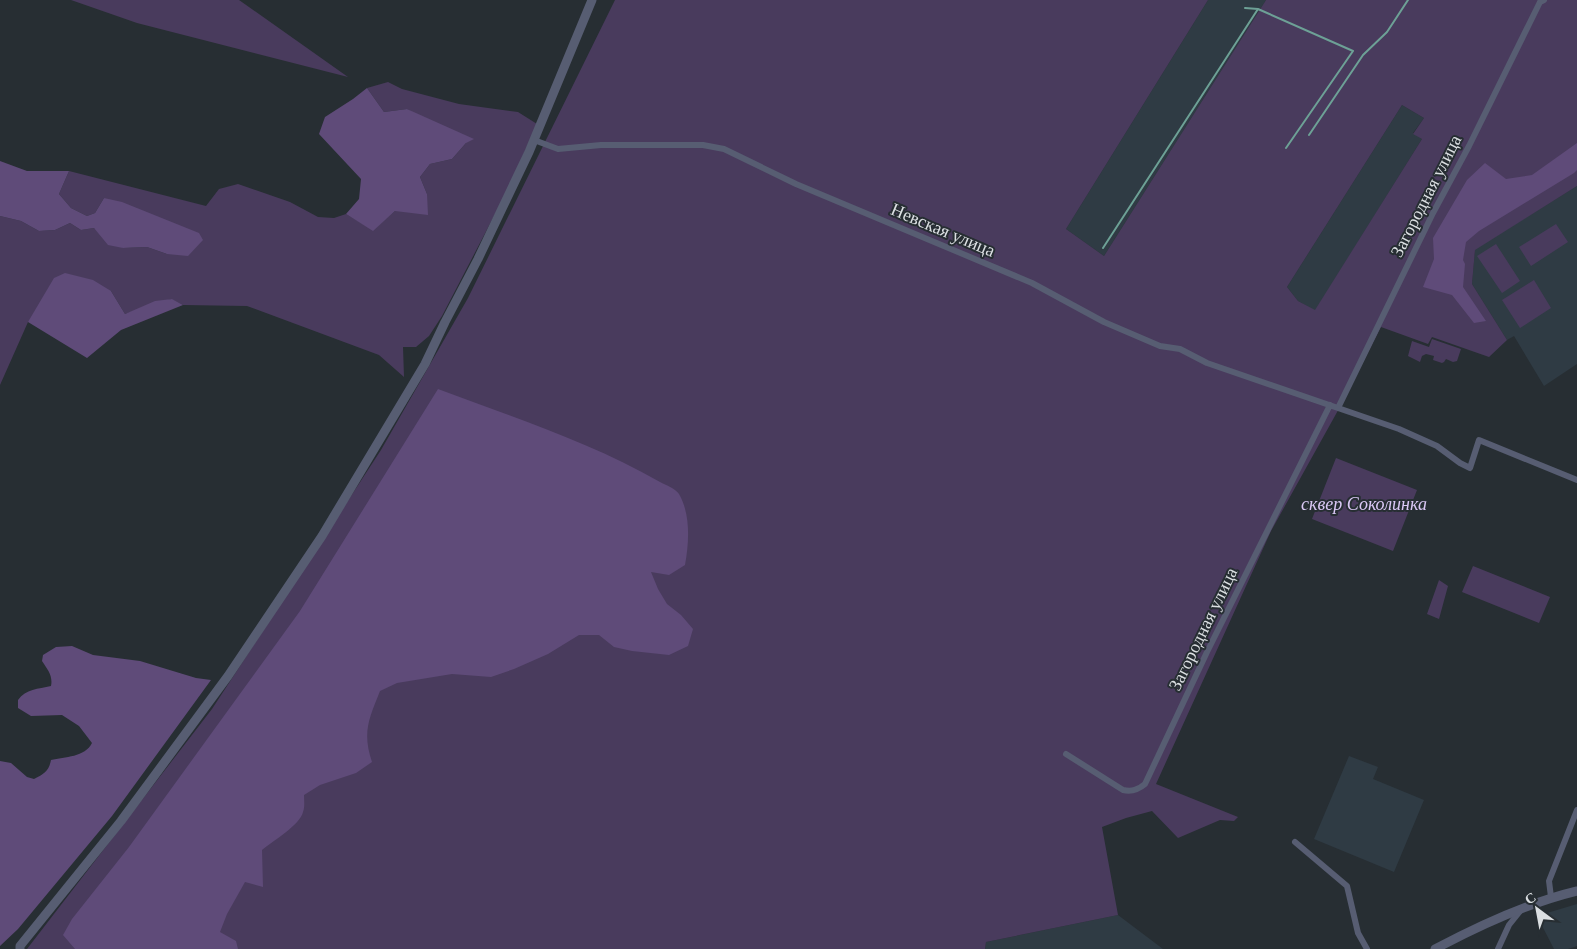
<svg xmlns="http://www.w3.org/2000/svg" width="1577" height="949" font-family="Georgia,serif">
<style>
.built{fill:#2f3b44}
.green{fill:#493b5d;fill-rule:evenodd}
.forest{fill:#5f4b79}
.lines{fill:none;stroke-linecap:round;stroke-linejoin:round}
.stream{stroke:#6da196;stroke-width:2}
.minor{stroke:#575d72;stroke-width:6}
.tertiary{stroke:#575d72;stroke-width:9}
.labels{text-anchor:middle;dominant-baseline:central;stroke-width:4;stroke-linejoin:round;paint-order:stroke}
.street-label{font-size:18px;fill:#dbdfe2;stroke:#272e33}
.park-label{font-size:18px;font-style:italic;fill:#dac8f5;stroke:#272e33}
</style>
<rect width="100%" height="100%" fill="#272e33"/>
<path class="built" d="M1208,0h58l-162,256 -38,-27z
M1402,105l22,13 -11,15 9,6 -107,172 -17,-10 -11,-14z
M1577,186v178l-33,22 -30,-50 -7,4 -35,-56 3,-35z
M1349,756l29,11 -5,12 51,21 -30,72 -80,-33z
M1577,904v42l-9,3h-14l-17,-33z
M1118,915l45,34h-178l1,-7z"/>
<path class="green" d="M71,0h168l109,77 -211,-54z
M615,0h593l-142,229 38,27 162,-256h311v186l-102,64 -3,34 35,56 -18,17 -57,-20 -4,7 -47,-17 -40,78 -70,126 -115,253 82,33 -4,4 -14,-1 -42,18 -26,-27 -26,7 -24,9 16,88 -132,27 -1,7h-958l185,-240 169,-259 87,-152zM1402,105l22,13 -11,16 9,5 -107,171 -17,-9 -11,-14z
M388,82l14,7 57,15 59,8 19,12 -30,67 -65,125 -13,20 -13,11h-13l1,30 -25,-22 -132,-49 -64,-1 -12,-6 -46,15 -14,-23 -83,31 -28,63v-169l21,5 18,10 16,-1 15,-7 11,7 13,-2 29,20 24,-1 20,7 -63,-56 -9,15 -8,3 -16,-8 -12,-14 10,-23 137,35 13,-17 19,-5 52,18 28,15 16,1 12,-4 27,16 22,-19 32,-17 -7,-17 10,-13 22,-5 14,-16 -59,-34 -23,3 -17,-24z
M1556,224l12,18 -37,24 -12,-19z
M1496,244l24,37 -18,12 -25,-37z
M1534,280l17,28 -31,20 -18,-28z
M1432,339l29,10 -4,12 -4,1 -7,-3 -2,3 -2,1 -9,-3 1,-4 -8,-2 -4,2 -2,6 -12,-6 4,-15 17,6z
M1336,458l81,32 -24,61 -81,-32z
M1473,566l77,31 -11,26 -77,-31z
M1439,580l9,6 -9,33 -12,-5z"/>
<path class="forest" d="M367,88l17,24 23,-3 67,30 -8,4 -14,16 -22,5 -10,13 7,17 1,21 -33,-4 -22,20 -27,-17 13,-15 2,-20 -42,-45 6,-17 28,-18z
M1577,143v27l-3,3 -95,58 -13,11 -3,18 2,4 -2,23 23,34 -12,2 -22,-28 -29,-8 11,-28 -1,-21 34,-58 18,-17 21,16 26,-4z
M0,161l27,10h42l-10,23 12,14 16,8 8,-3 9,-15 18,4 77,31 4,7 -15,16 -21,-2 -20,-7 -24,1 -15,-3 -14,-17 -13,2 -11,-7 -15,7 -16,1 -18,-10 -21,-5z
M65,273l28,7 18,11 14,23 30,-13 17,-2 11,6 -62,25 -34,28 -59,-36 26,-44z
M438,389c74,28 152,53 222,93 6,3 16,7 19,12 12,21 10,49 6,71l-16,10 -18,-3 7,17 9,15 14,11 12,14 -5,17 -19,9 -37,-4 -18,-4 -15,-12h-20l-31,19 -34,15 -23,8 -39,-3 -55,9 -17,8c-11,28 -18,41 -8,71l-16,11 -36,12 -16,10c0,5 1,12 -1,17 -3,13 -30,29 -41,38l1,37 -18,-5 -18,32 -7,18 16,9 2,8h-163l-12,-14 9,-16 57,-72 171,-236z
M72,646l21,9 47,6 56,17 15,2 -99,136 -94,113 -18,17v-185l11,2 16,14 7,2c10,-5 15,-8 17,-19 14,-3 34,-3 41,-17l-13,-17 -17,-11 -31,1 -13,-8v-8c8,-11 20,-11 33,-14 2,-10 -3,-16 -9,-25l1,-6 13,-8z"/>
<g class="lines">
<path class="stream" d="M1245,8l13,1 95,42 -67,97
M1309,135l54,-80 24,-23 21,-32
M1103,248l155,-239"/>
<path class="minor" d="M534,140l24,9 43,-4h102l21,4 72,35 236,99 72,39 56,24 20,3 27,14 192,66 38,17 23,17 10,5 9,-28 98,40
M1338,408l95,-195 36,-67 71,-144 4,-2
M1066,754l57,36c9,2 15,0 22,-6l62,-132 123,-247
M1295,842l52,44 11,47 9,16
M1551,897l-2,-16 28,-71
M1498,949l11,-24 12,-15"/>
<path class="tertiary" d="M20,949v-3l101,-125 107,-145 94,-140 103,-172 20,-42 33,-63 51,-107 63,-152
M1435,949c45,-24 92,-46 142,-58"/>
</g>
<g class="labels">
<g class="street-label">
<text transform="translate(1426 196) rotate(-63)">Загородная улица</text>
<text transform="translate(943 230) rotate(23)">Невская улица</text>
<text transform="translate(1203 629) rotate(-64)">Загородная улица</text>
</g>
<g class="park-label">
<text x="1364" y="504">сквер Соколинка</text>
</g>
</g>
<g transform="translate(1537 909) rotate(328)" stroke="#272e33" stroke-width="4" paint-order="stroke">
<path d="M0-4L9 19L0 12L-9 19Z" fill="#dbdfe2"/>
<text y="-8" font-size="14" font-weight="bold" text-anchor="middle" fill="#dbdfe2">С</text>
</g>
</svg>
